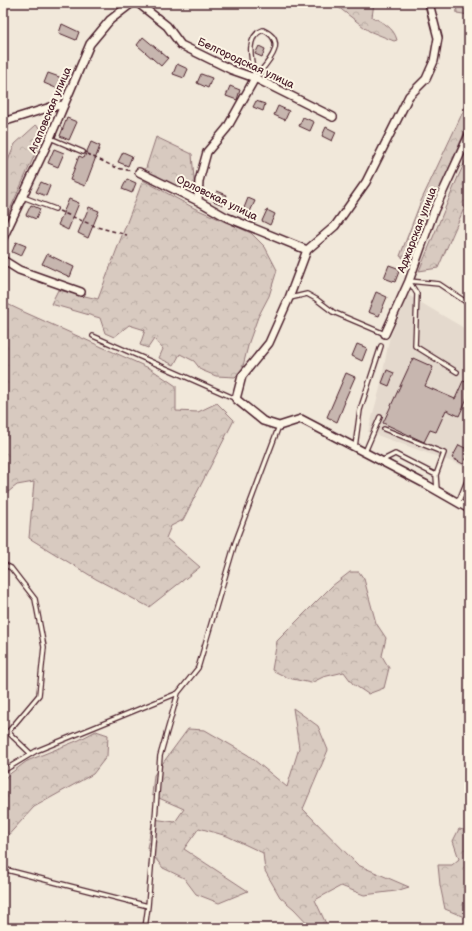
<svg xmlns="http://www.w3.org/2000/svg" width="472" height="931" font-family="'Balsamiq Sans',sans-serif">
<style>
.built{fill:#e4d9cd}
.forest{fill:url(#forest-crowns);stroke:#917476}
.building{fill:#c7b6af;stroke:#4a1f2b}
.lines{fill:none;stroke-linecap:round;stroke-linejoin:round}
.service-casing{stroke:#4a1f2b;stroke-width:6}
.minor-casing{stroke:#4a1f2b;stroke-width:10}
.path{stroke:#4a1f2b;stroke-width:1.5;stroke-dasharray:4 3;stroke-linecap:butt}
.service{stroke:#fcf5e5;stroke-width:3.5}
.minor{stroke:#fcf5e5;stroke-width:7}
.labels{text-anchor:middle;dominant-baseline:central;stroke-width:4;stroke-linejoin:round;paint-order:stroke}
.street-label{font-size:11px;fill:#4a1f2b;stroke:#fcf5e5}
</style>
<defs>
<pattern id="forest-crowns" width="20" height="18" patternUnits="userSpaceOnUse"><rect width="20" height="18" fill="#d8cac0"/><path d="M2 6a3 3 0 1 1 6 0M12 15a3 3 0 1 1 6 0" fill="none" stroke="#bbada5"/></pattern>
</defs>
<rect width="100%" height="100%" fill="#f1e8da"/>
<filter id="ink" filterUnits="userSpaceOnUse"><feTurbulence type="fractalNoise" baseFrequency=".025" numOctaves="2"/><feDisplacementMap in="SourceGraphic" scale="8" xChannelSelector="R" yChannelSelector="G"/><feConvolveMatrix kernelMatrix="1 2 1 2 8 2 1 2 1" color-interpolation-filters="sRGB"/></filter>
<g filter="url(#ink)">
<path class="built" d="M408,295l61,36v137l-101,-36 12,-44 9,-48z"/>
<path class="forest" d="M333,3h41l-2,14c11,5 22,11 25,23l-3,1 -25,-10z
M456,3h13v12l-12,-2z
M469,99v23l-60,139 -9,-5 21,-55z
M36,125l9,7 -42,93v-53l12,-28z
M156,137l36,17 3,38 -6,2 -45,-20z
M469,153v44l-31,71 -19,3 39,-94z
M143,180l51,28 57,25 14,14 12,23 -8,26 -11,21 -9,25 -7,28 -7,7 -19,-1 -15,-6 -7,-9 -14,-7 -6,11 -15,-7 4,-9 -9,-10 -6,9 -8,-3 5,-15 -16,-5 -15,12 -9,-4 -5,-15 -49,-14 7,-14 40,9z
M3,302l21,10 127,57 25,17v25l22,1 19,-9 17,17 -51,100 -12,6 -5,12 34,29 -51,40 -53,-28 -67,-41 5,-56 -17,3 -14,11z
M350,572h9l5,7 12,44 10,15 -4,18 7,12 -5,20 -16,6 -15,-10 -9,-12 -21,5 -12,6 -23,-5 -16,-8 5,-29 55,-55z
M293,708l25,18 10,24 -25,59 55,56 51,22 -13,4 -32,4 -23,-9 -26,14 13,28h-16l-18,-19 -14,-12 -15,-26 -2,-18 -36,-17 -28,-8 -15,21 64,42 -29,12 -23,-9 -12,-16 -21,-10 -16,-20 6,-29 22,3 9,-13 -32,-14 2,-20 34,-46 17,1 43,25 39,32 12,-39z
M96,731l12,4 -1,21 -14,18 -59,33 -31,34v-62l24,-18 52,-21z
M459,829l10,2v88l-24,-10 -5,-24 -2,-20h14l7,-6 -6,-18z"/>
<path class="building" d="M62,24l17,8 -3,8 -17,-7z
M143,37l25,21 -7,8 -24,-21z
M259,46l6,3 -3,8 -7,-3z
M177,64l11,5 -4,9 -11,-4z
M48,73l14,5 -4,11 -14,-6z
M201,74l11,4 -4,10 -11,-5z
M230,86l10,4 -3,10 -11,-4z
M256,101l9,3 -2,7 -10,-4z
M278,106l11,5 -4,9 -11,-5z
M303,117l11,5 -4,9 -11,-5z
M67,118l10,4 -8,18 -9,-4z
M326,127l10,5 -4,9 -10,-5z
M91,142l9,4 -15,40 -15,-6 9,-24 5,2z
M54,149l10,4 -6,14 -10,-4z
M123,152l9,4 -4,10 -10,-4z
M127,179l9,4 -4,10 -10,-4z
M41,182l9,4 -4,10 -10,-4z
M217,191l10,4 -4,10 -10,-4z
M248,198l7,3 -7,15 -6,-3z
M69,199l10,4 -11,27 -10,-5z
M31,205l9,4 -4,10 -10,-4z
M89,207l10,4 -11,27 -10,-5z
M267,210l8,4 -5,11 -8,-4z
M16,242l10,4 -5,10 -9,-4z
M47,254l27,13 -4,10 -28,-13z
M389,265l11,4 -5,13 -11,-4z
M376,292l11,5 -8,19 -11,-4z
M357,344l10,4 -5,13 -10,-5z
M413,358l20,9 -8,19 30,13 8,-18 6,2v11l-10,22 -13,-6 -10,22 -6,-2 -6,12 -41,-19z
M387,370l7,3 -5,13 -7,-3z
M346,373l9,4 -11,25h1l-8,20 -10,-5z
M459,445l10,5v3l-6,11 -11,-6z"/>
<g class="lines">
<defs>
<path id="service" d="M263,30c27,12 3,34 -8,48 -3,-16 -11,-41 8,-48z
M50,138l33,14
M23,197l32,12
M290,298l17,-4 9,5 17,13 52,22
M93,336l143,63
M457,372l-42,-26 2,-52 -8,-13 30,3 30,20
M384,429l60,24 -8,22
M355,447l5,-37 21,-64
M365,452l15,-35
M381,461l14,-7 41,21 1,15
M458,503l11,-27
M3,564l8,4 24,31 9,48 -5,48 -31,37h-5
M8,732l23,22
M3,771l33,-20 142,-58 20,-25 37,-125 44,-117
M3,869l145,37
M145,928l3,-22 12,-150 18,-63"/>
<path id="minor" d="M138,3l29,23 14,19 51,25 23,8 78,39
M429,3l9,35 -4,23 -8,18 -17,17 -43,86 -31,44 -28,24 -18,48 -20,45 -27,33 -6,23 27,22 16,5 22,-7 126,66 42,24
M3,124l3,-3 48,-15 10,-1
M139,172l59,29 28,16 81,33
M198,201l1,-20 8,-29 20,-24 28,-50
M3,238l47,-100 40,-94 20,-24 22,-17
M3,260l16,10 62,22
M385,334l24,-53 25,-70 35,-76"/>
</defs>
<use href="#service" class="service-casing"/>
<use href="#minor" class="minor-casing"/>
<path class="path" d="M87,154l30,14 15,3
M59,211l38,16 30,8"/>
<use href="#service" class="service"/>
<use href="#minor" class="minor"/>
</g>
</g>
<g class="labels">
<g class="street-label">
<text transform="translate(246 63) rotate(25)">Белгородская улица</text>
<text transform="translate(50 110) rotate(-67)">Агаповская улица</text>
<text transform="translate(217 198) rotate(26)">Орловская улица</text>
<text transform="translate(417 230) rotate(-69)">Аджарская улица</text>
</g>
</g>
<rect width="472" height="931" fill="none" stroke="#fcf5e5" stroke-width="16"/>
<rect x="8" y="8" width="456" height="915" fill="none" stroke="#4a1f2b" stroke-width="1.5" filter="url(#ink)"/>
</svg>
